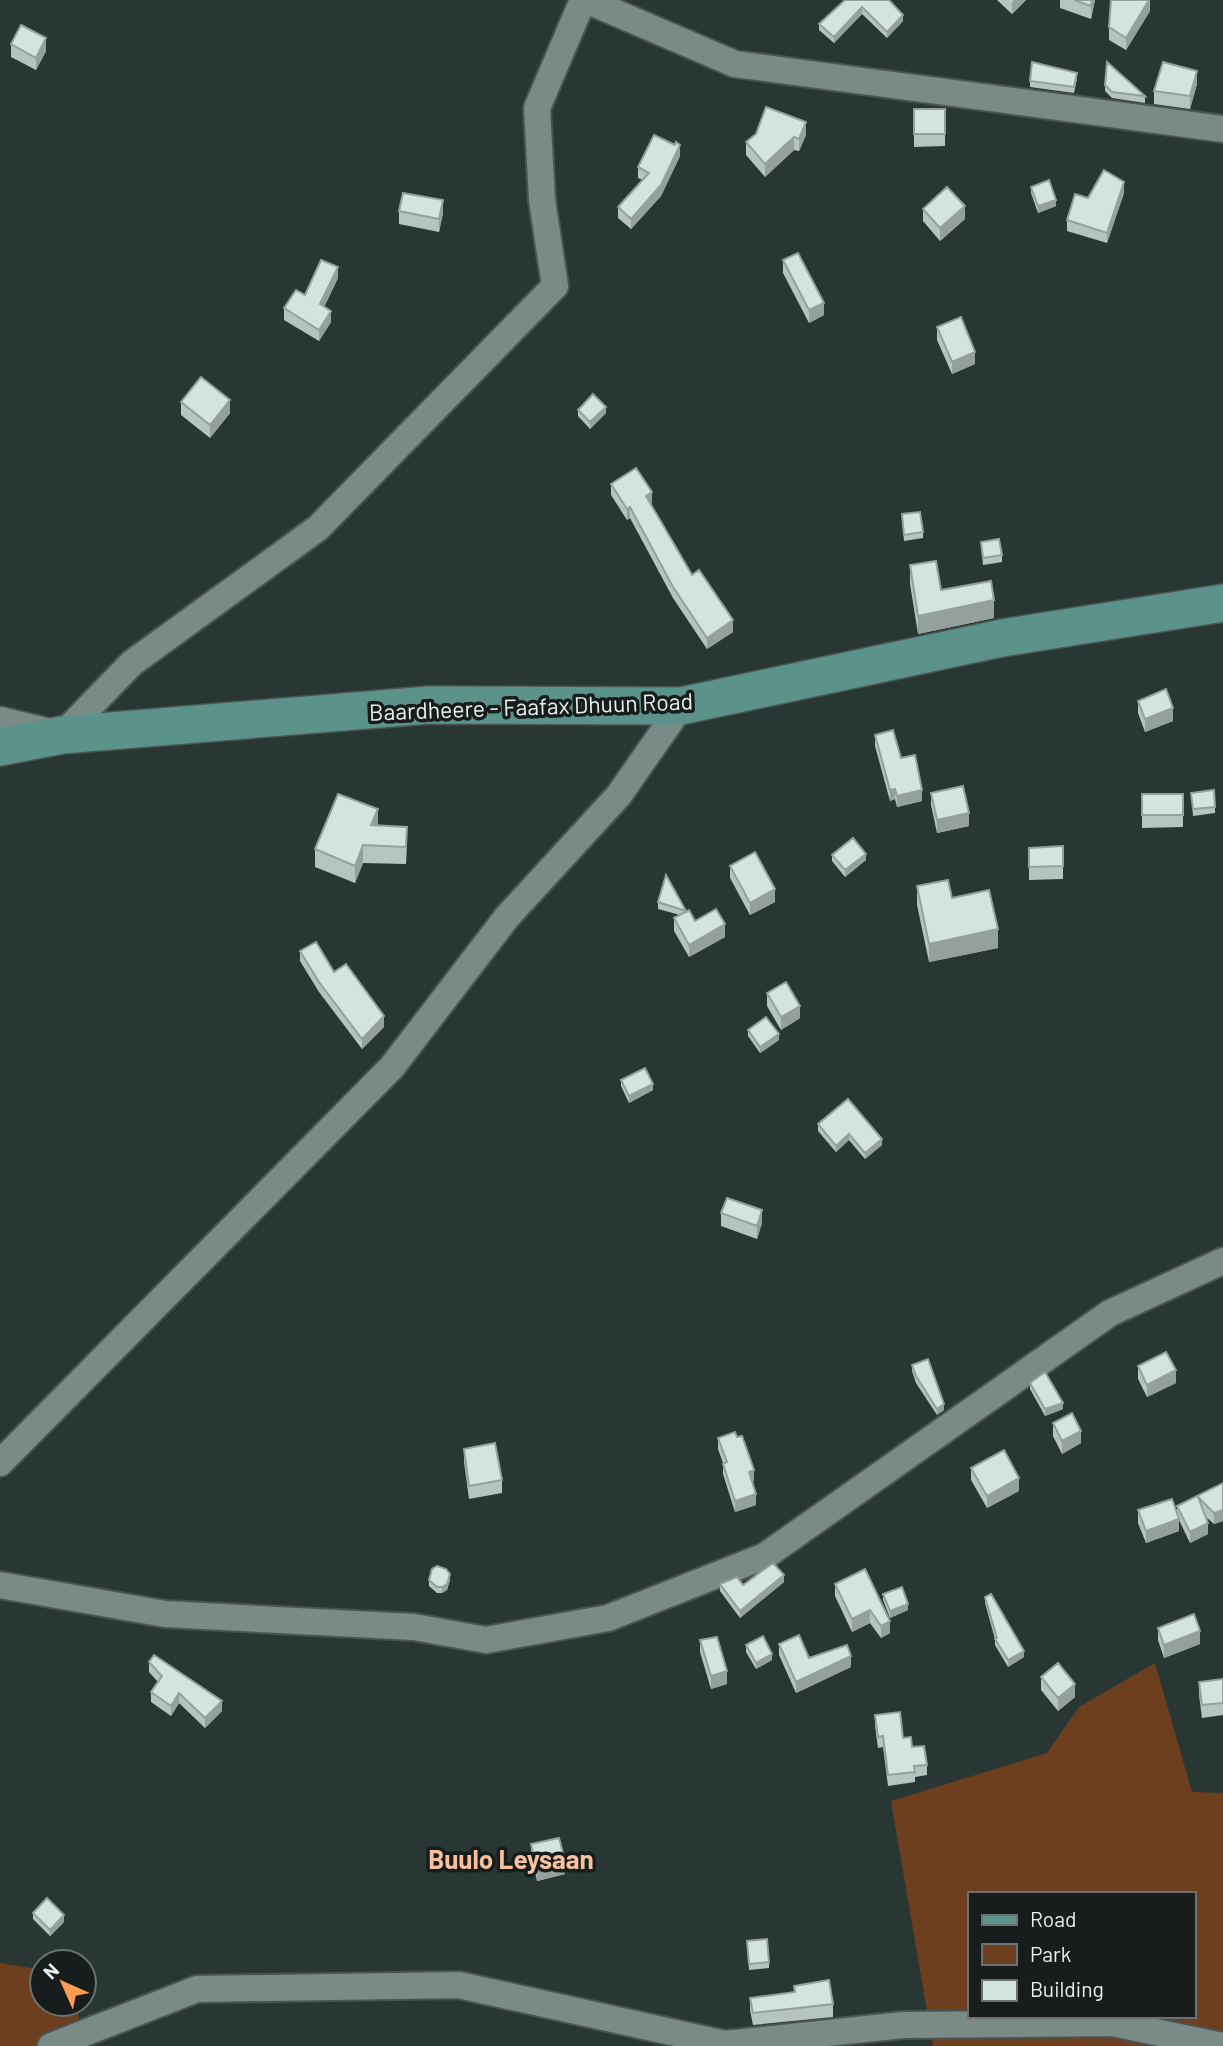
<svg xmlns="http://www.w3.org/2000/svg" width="1223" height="2046" font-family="Barlow,sans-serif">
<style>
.green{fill:#6d3f1e;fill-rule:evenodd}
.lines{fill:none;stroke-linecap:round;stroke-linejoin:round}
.street-casing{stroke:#4a5553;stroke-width:30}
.secondary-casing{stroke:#4a5553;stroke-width:40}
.street{stroke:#7a8a86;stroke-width:26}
.secondary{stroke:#5b938b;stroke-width:37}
.wall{fill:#b5c4c1}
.shaded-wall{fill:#94a09d}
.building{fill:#d3e4e0;stroke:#94a09d;stroke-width:2}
.labels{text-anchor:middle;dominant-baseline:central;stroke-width:7;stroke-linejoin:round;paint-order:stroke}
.street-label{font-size:23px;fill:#e8f1ef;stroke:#171d1c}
.quarter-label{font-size:26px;font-weight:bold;fill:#f8c09d;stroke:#171d1c}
</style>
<rect width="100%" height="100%" fill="#293734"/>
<path class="green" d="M1155,1663l37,129 31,1v253h-290l-42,-245 156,-48 32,-46zM969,1894h224v122h-224z
M0,1963l42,7v34h32l16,42h-90z"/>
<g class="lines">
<defs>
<path id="street" d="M586,0l149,64 488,65
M0,720l62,15 70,-72 186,-135 237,-242 -13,-86 -5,-92 46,-108
M0,1463l392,-396 115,-150 112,-122 62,-89
M0,1585l165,29 249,13 72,13 122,-22 157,-62 345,-243 113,-52
M51,2046l146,-57 262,-4 266,59 178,-19 209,-2 111,23"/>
<path id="secondary" d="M0,747l62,-12 367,-30 252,1 321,-68 221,-35"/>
</defs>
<use href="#street" class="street-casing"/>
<use href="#secondary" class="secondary-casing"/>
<use href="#street" class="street"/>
<use href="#secondary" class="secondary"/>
</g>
<path class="wall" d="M845,0l58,21 -16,17 -25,-24 -28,29 -15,-13v-6z
M997,0h29l-14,14z
M1060,0h35l-4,19 -31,-11z
M1150,0v11l-24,39 -17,-10v-13z
M11,44l35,7 -10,19 -25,-13z
M1077,79l-3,14 -44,-6v-6z
M1197,84l-7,25 -36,-5v-13z
M1105,85l40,11v7l-33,-5 -7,-7z
M914,109h31v37l-31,1z
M806,135l-7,16 -5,-1 -29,27 -19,-22v-13z
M680,156l-19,40 -30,33 -13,-11v-11l25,-27 -5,-2v-11z
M1031,187l25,19 -18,7 -7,-20z
M1124,193l-17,50 -40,-12v-11l21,-22z
M923,209l42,10 -25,22 -17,-20z
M399,211l44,2 -4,19 -40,-8z
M783,260l41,55 -15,8 -26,-50z
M338,278l-14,29 7,15 -12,19 -35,-21v-12l21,-13z
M937,327l38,37 -23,10 -15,-34z
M181,402l49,11 -20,25 -29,-23z
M578,410l28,3 -16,16 -12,-13z
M611,484l41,19 -1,1 41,71 41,57 -26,17 -34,-51 -43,-80 -3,2 -16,-25z
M902,514l21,18v6l-19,3z
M981,542l21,13v7l-19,3z
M910,565l31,25 53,28 -76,16 -8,-50z
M1138,701l35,20 -28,11 -7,-19z
M875,735l26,23 21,43 -25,6 -2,-8 -5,2 -15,-55z
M931,793l38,33 -32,7 -6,-28z
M1191,793l24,14v6l-22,3z
M1142,794h41v33l-41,1z
M378,825l29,19 -1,20 -43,-1 -8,20 -40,-16v-18z
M1063,846v33l-34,1v-32z
M832,855l34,5 -21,17 -13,-16z
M730,866l45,36 -25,13 -20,-37z
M917,886l35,12 46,50 -69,14 -12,-57z
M658,902l28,9 9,10 30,16 -36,20 -15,-26v-13l6,-3 -22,-6z
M300,951l34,21 50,55 -22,22 -43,-57 -19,-31z
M767,993l33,25 -19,12 -14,-24z
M748,1030l31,10 -19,13 -12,-17z
M621,1080l32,10 -24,13 -8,-17z
M818,1124l64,21 -17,14 -16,-19 -13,12 -18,-21z
M721,1213l41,10 -5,16 -36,-13z
M912,1365l32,45 -7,5 -21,-32 -4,-12z
M1138,1366l38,17 -29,14 -9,-18z
M1030,1383l33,26 -18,7 -15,-27z
M1053,1423l28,20 -19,11 -9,-18z
M718,1438l36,43 -2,1 4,23 -21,7 -12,-38v-11l-5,-14z
M464,1449l38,31v13l-33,6 -5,-37z
M971,1468l48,23 -32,17 -16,-28z
M1223,1483v38l-9,3 -9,-8 3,18 -18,9 -11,-23v11l-33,12 -8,-20v-13l39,5v-9z
M865,1569l25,64 -9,5 -11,-15 -18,9 -17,-36v-12z
M429,1580h21l-3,10 -5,3h-5l-8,-7z
M784,1582l-44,36 -20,-27v-7l23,1z
M883,1594l25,16 -18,8 -7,-18z
M985,1597l39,60 -16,10 -13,-22v-6l-10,-36z
M1158,1628l42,16 -36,14 -6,-18z
M700,1640l27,44 -16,5 -11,-37z
M779,1644l30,14 42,9 -55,26 -17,-38z
M746,1645l26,15 -16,9 -10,-17z
M149,1662l73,49 -17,17 -26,-25 -8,13 -20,-14v-10l7,-10 -9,-10z
M1041,1677l34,20 -17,14 -17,-21z
M1223,1679v36l-21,3 -3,-23v-13z
M875,1715l28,23 9,9 15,18v10l-12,2v5l-27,4 -5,-39 -5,1 -3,-22z
M531,1844l34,30 -28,7 -6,-24z
M33,1913l31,9 -14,14 -17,-17z
M747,1941l22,21v6l-20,2z
M794,1986l39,18v13l-80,8 -3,-15v-12l44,-6z"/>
<path class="shaded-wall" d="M1014,0h12l-14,14v-12z
M1092,0h3l-4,19v-13z
M1149,0l1,11 -24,39v-12z
M862,7v7l-28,29v-6z
M903,15v6l-16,17v-6z
M46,38v13l-10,19v-12z
M1197,71v13l-7,25v-13z
M806,122v13l-7,16v-12z
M794,137v13l-29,27v-13z
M680,145v11l-19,40 -30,33v-10z
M1124,182v11l-17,50v-10z
M443,200v13l-4,19v-13z
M1056,200v6l-18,7v-7z
M965,206v13l-25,22v-13z
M338,267v11l-18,38v-12z
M824,303v12l-15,8v-13z
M331,311v11l-12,19v-11z
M975,352v12l-23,10v-12z
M230,400v13l-20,25v-13z
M606,407v6l-16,16v-7z
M652,492v11l-6,4v-11z
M630,507v11l-3,2v-11z
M994,600v18l-76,16v-18z
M733,620v12l-26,17v-11z
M1173,708v13l-28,11v-13z
M895,789v10l-5,2v-11z
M922,790v11l-25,6v-11z
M378,809v18l-7,-2z
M969,813v13l-32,7v-13z
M363,845v18l-8,20v-17z
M866,854v6l-21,17v-7z
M775,889v13l-25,13v-12z
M725,924v13l-36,20v-12z
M998,929v19l-69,14v-18z
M800,1006v12l-19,12v-13z
M384,1016v11l-22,22v-10z
M779,1034v6l-19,13v-6z
M653,1084v6l-24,13v-7z
M849,1134v6l-13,12v-6z
M882,1139v6l-17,14v-6z
M762,1210v13l-5,16v-13z
M1176,1370v13l-29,14v-12z
M1063,1403v6l-18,7v-7z
M944,1404v6l-7,5v-6z
M1081,1431v12l-19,11v-13z
M754,1470v11l-5,2v-11z
M1019,1478v13l-32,17v-12z
M756,1494v11l-21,7v-11z
M1223,1510v11l-9,3v-11z
M1179,1519v12l-33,12v-12z
M1208,1523v11l-18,9v-11z
M450,1574v6l-3,10 -5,3v-6z
M784,1575v7l-44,36v-7z
M908,1604v6l-18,8v-7z
M870,1610v13l-18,9v-13z
M890,1621v12l-9,5v-12z
M1200,1631v13l-36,14v-13z
M1024,1651v6l-16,10v-7z
M772,1654v6l-16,9v-6z
M851,1656v11l-55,26v-11z
M727,1671v13l-16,5v-13z
M1075,1684v13l-17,14v-13z
M179,1693v10l-8,13v-10z
M222,1701v10l-17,17v-10z
M565,1861v13l-28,7v-13z
M64,1915v7l-14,14v-6z"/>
<path class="building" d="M845,0h44l14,15 -16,17 -25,-25 -28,30 -15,-13z
M1074,0h18l-1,6z
M1111,0h38l-23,38 -17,-11z
M21,25l25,13 -10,20 -25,-14z
M1032,62l45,11 -3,14 -44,-6z
M1107,62l38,34 -33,-4 -7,-7z
M1163,62l34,9 -7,25 -36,-5z
M766,107l40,15 -7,17 -5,-2 -29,27 -19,-22 10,-8z
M914,109h31v25h-31z
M654,135l21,10 1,-3 4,3 -19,40 -30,34 -13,-12 31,-34 -11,-6z
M1104,170l20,12 -17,51 -40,-13 8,-26 13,4z
M1049,180l7,20 -18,6 -7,-19z
M947,187l18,19 -25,22 -17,-19z
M403,193l40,7 -4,19 -40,-8z
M798,253l26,50 -15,7 -26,-50z
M321,260l17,7 -18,37 11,7 -12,19 -35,-22 12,-18 9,5z
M961,317l14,35 -23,10 -15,-35z
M201,377l29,23 -20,25 -29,-23z
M593,394l13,13 -16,15 -12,-12z
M636,468l16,24 -6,4 46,79 7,-5 34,50 -26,18 -34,-51 -43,-80 -3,2 -16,-25z
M920,512l3,20 -19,3 -2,-21z
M999,539l3,16 -19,3 -2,-16z
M936,561l5,29 50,-9 3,19 -76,16 -8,-51z
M1166,689l7,19 -28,11 -7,-18z
M893,730l8,28 14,-3 7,35 -25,6 -2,-7 -5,1 -15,-55z
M963,786l6,27 -32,7 -6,-27z
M1214,790l1,17 -22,2 -2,-16z
M338,794l40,15 -7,16 36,2 -1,20 -43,-2 -8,21 -40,-17z
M1142,794h41v21h-41z
M853,838l13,16 -21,16 -13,-15z
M1063,846v20l-34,1v-19z
M755,852l20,37 -25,14 -20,-37z
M666,875l20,36 -28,-9z
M948,880l4,18 37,-8 9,39 -69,15 -12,-58z
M716,909l9,15 -36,21 -15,-27 15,-8 6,11z
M316,942l18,30 12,-8 38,52 -22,23 -43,-57 -19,-31z
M786,982l14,24 -19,11 -14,-24z
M766,1017l13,17 -19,13 -12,-17z
M645,1068l8,16 -24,12 -8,-16z
M848,1099l34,40 -17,14 -16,-19 -13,12 -18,-22z
M727,1198l35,12 -5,16 -36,-13z
M1166,1352l10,18 -29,15 -9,-19z
M928,1359l16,45 -7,5 -21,-33 -4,-11z
M1045,1372l18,31 -18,6 -15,-26z
M1072,1413l9,18 -19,10 -9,-18z
M735,1432l2,5 5,-1 12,34 -5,2 7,22 -21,7 -12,-37 4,-2 -9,-24z
M495,1443l7,37 -33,6 -5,-37z
M1004,1450l15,28 -32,18 -16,-28z
M1223,1483v27l-9,3 -16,-16 10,26 -18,9 -13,-26z
M1172,1499l7,20 -33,12 -8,-21z
M773,1563l11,12 -44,36 -20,-27 17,-7 6,8z
M437,1566l9,3 4,5 -3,10 -5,3h-5l-8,-7 3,-11z
M865,1569l25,52 -9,5 -11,-16 -18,9 -17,-35z
M902,1587l6,17 -18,7 -7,-17z
M991,1594l33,57 -16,9 -13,-21 2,-1 -12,-41z
M1194,1614l6,17 -36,14 -6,-17z
M799,1635l10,23 38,-13 4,11 -55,26 -17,-38z
M763,1636l9,18 -16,9 -10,-18z
M717,1637l10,34 -16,5 -11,-36z
M154,1655l68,46 -17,17 -26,-25 -8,13 -20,-14 11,-16 -13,-14z
M1058,1663l17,21 -17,14 -17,-21z
M1223,1679v24l-21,2 -3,-23z
M900,1712l3,26 8,-1 1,10 12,-1 3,19 -13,1 1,6 -27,3 -5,-39 -5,1 -3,-22z
M559,1838l6,23 -28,7 -6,-24z
M47,1898l17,17 -14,15 -17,-17z
M767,1939l2,23 -20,2 -2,-23z
M829,1980l4,24 -80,9 -3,-15 45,-6 -1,-6z"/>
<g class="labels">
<g class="street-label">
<text transform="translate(531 706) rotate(-2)">Baardheere - Faafax Dhuun Road</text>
</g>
<g class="quarter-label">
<text x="511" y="1858">Buulo Leysaan</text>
</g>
</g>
<rect x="968" y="1892" width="228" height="126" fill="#171d1c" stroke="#6b7270" stroke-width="2"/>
<rect x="982" y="1915" width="35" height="10" fill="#5b938b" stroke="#6b7270" stroke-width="2"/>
<text x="1030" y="1927" font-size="21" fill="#e8f1ef">Road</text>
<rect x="982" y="1944" width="35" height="21" fill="#6d3f1e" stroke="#6b7270" stroke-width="2"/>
<text x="1030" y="1962" font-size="21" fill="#e8f1ef">Park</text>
<rect x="982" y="1980" width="35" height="21" fill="#d3e4e0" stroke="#6b7270" stroke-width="2"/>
<text x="1030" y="1997" font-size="21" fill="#e8f1ef">Building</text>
<g transform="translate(63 1983) rotate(315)"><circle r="33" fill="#171d1c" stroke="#6b7270" stroke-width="2"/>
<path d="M0-5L12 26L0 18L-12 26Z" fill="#fe9c57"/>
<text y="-10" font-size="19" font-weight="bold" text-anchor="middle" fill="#e8f1ef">N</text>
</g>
</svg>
